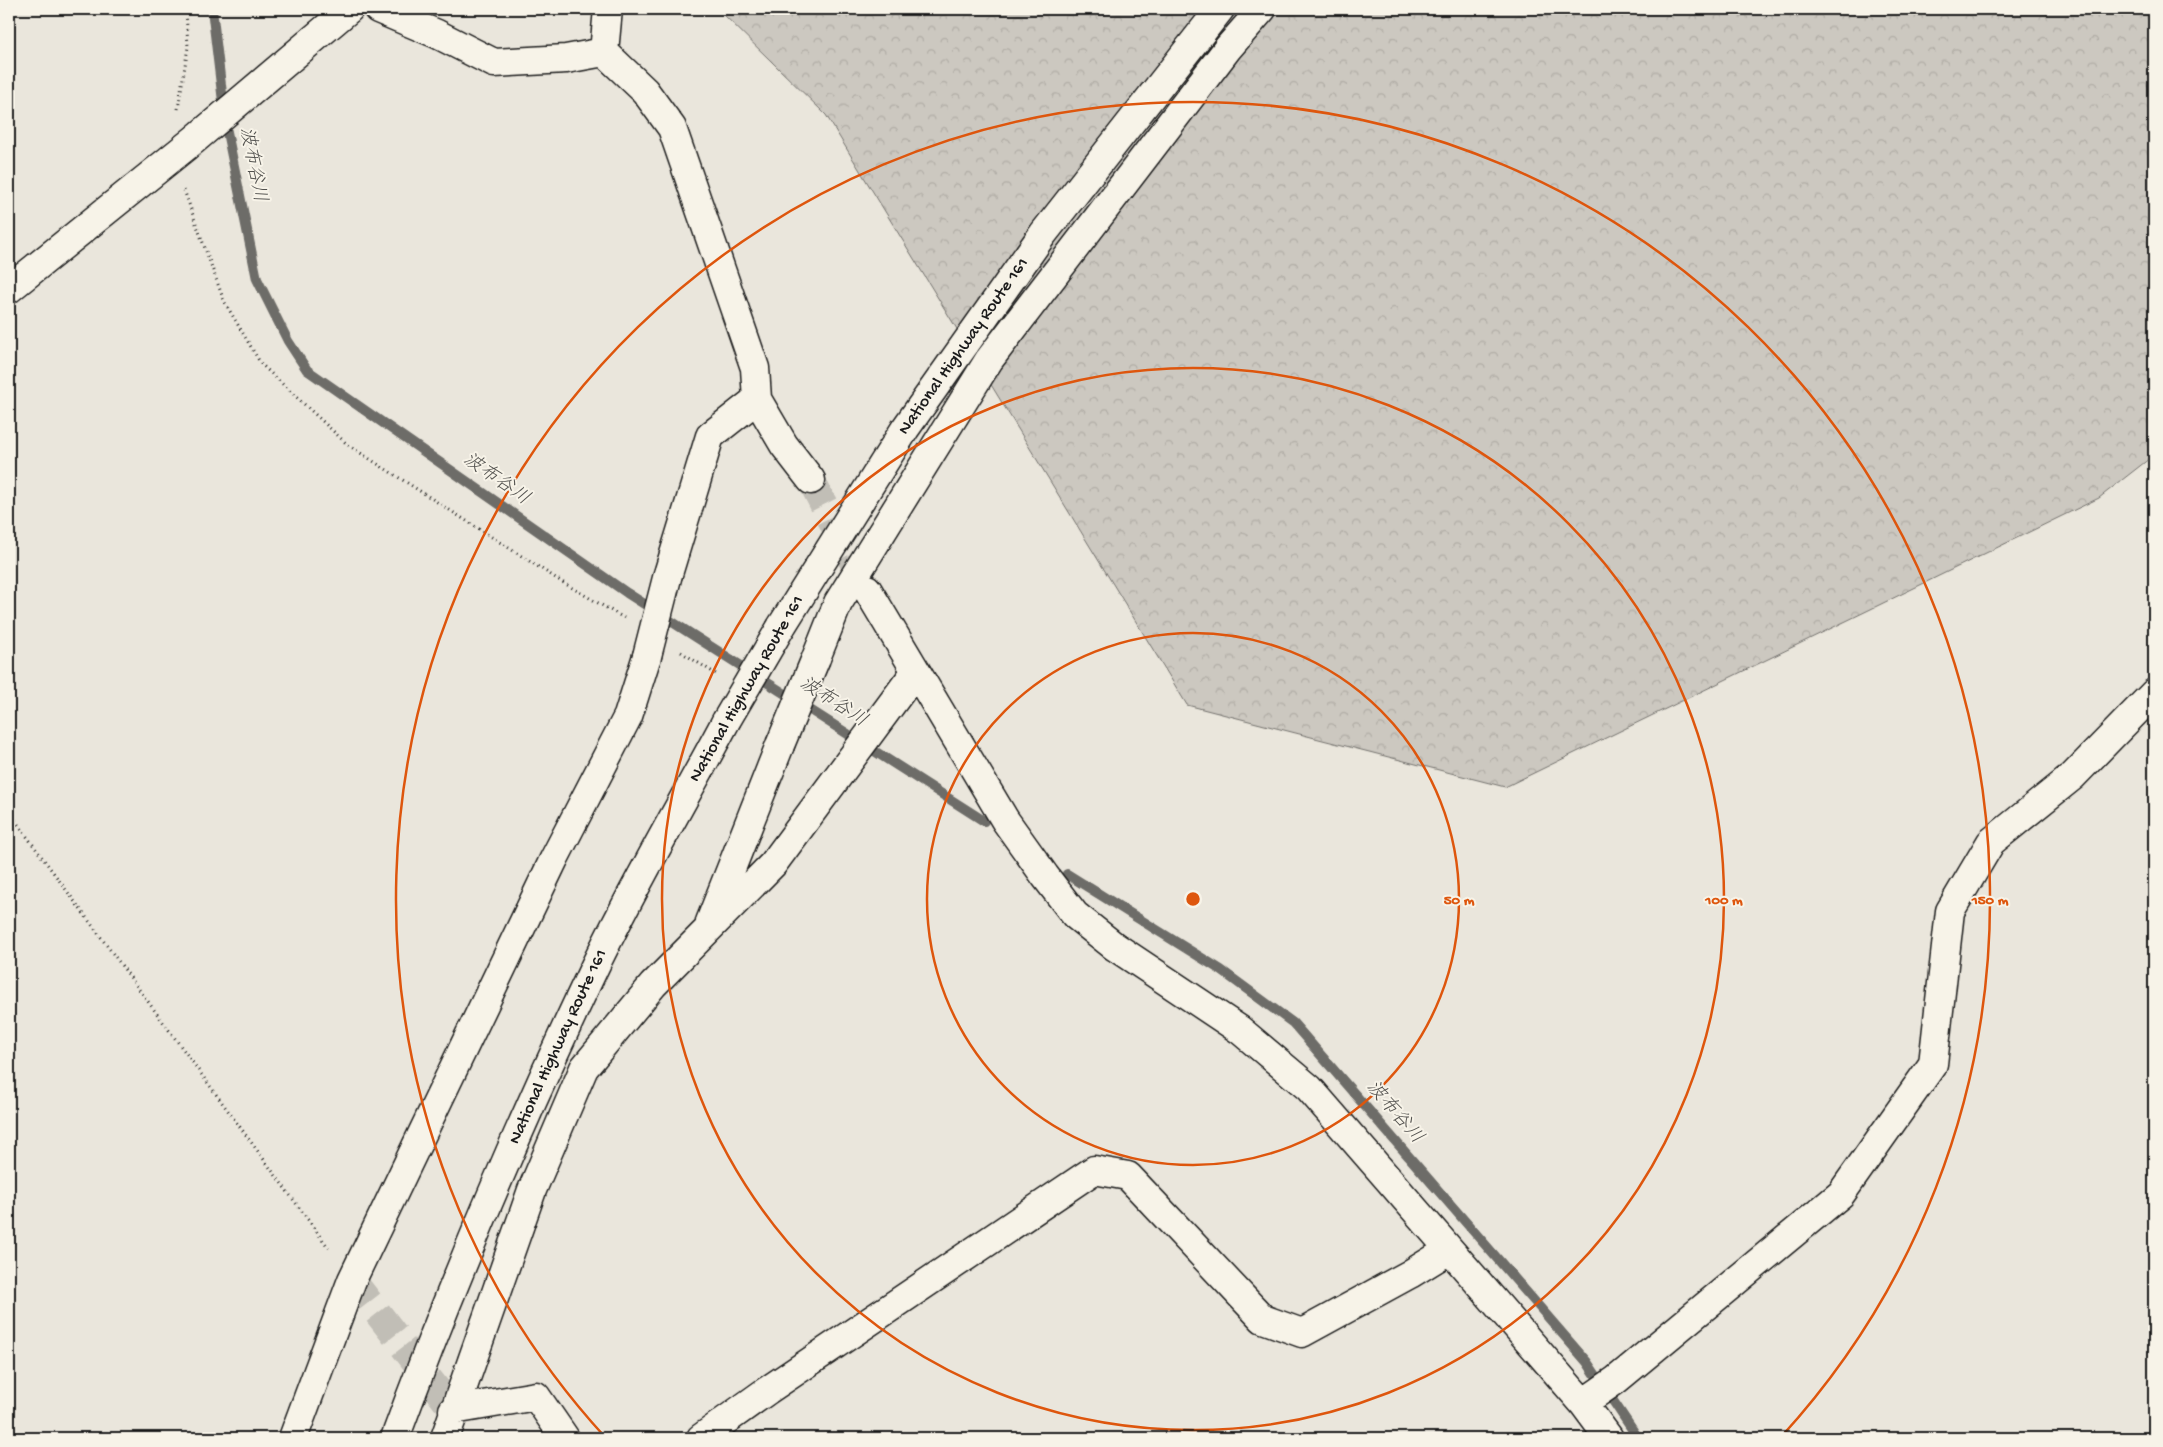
<svg xmlns="http://www.w3.org/2000/svg" width="2163" height="1447" font-family="'Gochi Hand','Klee One',sans-serif">
<style>
.forest{fill:url(#forest-crowns);stroke:#74726e}
.lines{fill:none;stroke-linecap:round;stroke-linejoin:round}
.stream{stroke:#6d6c68;stroke-width:10}
.street-tunnel{stroke:#c1beb6;stroke-width:28;stroke-dasharray:28 14;stroke-linecap:butt}
.street-casing{stroke:#1c1c1c;stroke-width:31}
.highway-casing{stroke:#1c1c1c;stroke-width:31}
.path{stroke:#1c1c1c;stroke-width:3;stroke-dasharray:1 4;stroke-linecap:butt}
.street{stroke:#f7f3e8;stroke-width:28}
.highway{stroke:#f7f3e8;stroke-width:28}
.street-bridge-casing{stroke:#1c1c1c;stroke-width:31;stroke-linecap:butt}
.highway-bridge-casing{stroke:#1c1c1c;stroke-width:31;stroke-linecap:butt}
.street-bridge{stroke:#f7f3e8;stroke-width:28}
.highway-bridge{stroke:#f7f3e8;stroke-width:28}
.ring{fill:none;stroke:#de560d;stroke-width:2.5}
.labels{text-anchor:middle;dominant-baseline:central;stroke-width:4;stroke-linejoin:round;paint-order:stroke}
.street-label{font-size:18px;fill:#1c1c1c;stroke:#f7f3e8}
.water-label{font-size:19px;font-style:italic;fill:#52514e;stroke:#f7f3e8}
.centre{fill:#de560d;stroke:#f7f3e8;stroke-width:2.5}
.ring-label{font-size:15px;text-anchor:middle;font-weight:bold;fill:#de560d;stroke:#f7f3e8;stroke-width:4;stroke-linejoin:round;paint-order:stroke}
</style>
<defs>
<pattern id="forest-crowns" width="20" height="18" patternUnits="userSpaceOnUse" patternTransform="scale(1.25)"><rect width="20" height="18" fill="#ccc8c0"/><path d="M2 6a3 3 0 1 1 6 0M12 15a3 3 0 1 1 6 0" fill="none" stroke="#afaba4"/></pattern>
</defs>
<rect width="100%" height="100%" fill="#eae6dc"/>
<filter id="ink" filterUnits="userSpaceOnUse"><feTurbulence type="fractalNoise" baseFrequency=".02" numOctaves="2"/><feDisplacementMap in="SourceGraphic" scale="10" xChannelSelector="R" yChannelSelector="G"/><feConvolveMatrix kernelMatrix="1 2 1 2 8 2 1 2 1" color-interpolation-filters="sRGB"/></filter>
<g filter="url(#ink)">
<path class="forest" d="M718,9h1436v446l-55,43 -594,289 -318,-82 -361,-590z"/>
<g class="lines">
<path class="stream" d="M212,9l14,118 31,152 31,62 19,29 320,223 357,228
M1067,874l154,96 72,53 294,339 51,76"/>
<path class="street-tunnel" d="M811,480l56,109
M352,1280l101,130"/>
<defs>
<path id="street" d="M378,9l59,25 57,29 72,-4 38,-7
M604,52l41,39 27,37 83,240 2,31 27,46 27,35
M604,52l4,-43
M9,289l185,-149 155,-131
M668,574l42,-138 47,-37
M867,589l138,231 40,56 30,39 39,31 126,84 69,58 274,315 26,35
M816,658l22,-55 151,-243 239,-312 34,-39
M710,922l70,-177
M1583,1403l33,-23 225,-186 92,-130 17,-153 41,-69 82,-66 81,-83
M453,1410l83,-14 29,42
M293,1438l59,-158 202,-421 74,-143 19,-60
M445,1438l87,-248 52,-122 69,-83 120,-121 143,-193
M701,1438l67,-48 326,-220 34,6 135,143 39,14 108,-59 39,-24"/>
<g id="highway">
<path id="s1" d="M781,627l124,-198 138,-195 177,-225"/>
<path id="s2" d="M395,1438c59,-160 126,-317 200,-472 40,-83 88,-164 131,-245"/>
</g>
</defs>
<use href="#street" class="street-casing"/>
<use href="#highway" class="highway-casing"/>
<path class="path" d="M178,109l10,-62 -2,-38
M184,190l40,111 37,63 87,81 214,137 62,36
M681,652l35,22
M9,812l322,439"/>
<use href="#street" class="street"/>
<use href="#highway" class="highway"/>
<defs>
<path id="street-bridge" d="M647,656l21,-82
M780,745l36,-87"/>
<path id="highway-bridge" d="M726,721l55,-94"/>
</defs>
<use href="#street-bridge" class="street-bridge-casing"/>
<use href="#highway-bridge" class="highway-bridge-casing"/>
<use href="#street-bridge" class="street-bridge"/>
<use href="#highway-bridge" class="highway-bridge"/>
</g>
</g>
<g class="ring">
<circle cx="1193" cy="899" r="266"/>
<circle cx="1193" cy="899" r="531"/>
<path d="M605 1437A797 797 0 1 1 1781 1437"/>
</g>
<g class="labels">
<g class="street-label">
<text stroke="none"><textPath href="#s1" startOffset="335">National Highway Route 161</textPath></text>
<text transform="translate(747 689) rotate(-60)">National Highway Route 161</text>
<text stroke="none"><textPath href="#s2" startOffset="424">National Highway Route 161</textPath></text>
</g>
<g class="water-label">
<text transform="translate(252 165) rotate(79)">波布谷川</text>
<text transform="translate(496 480) rotate(35)">波布谷川</text>
<text transform="translate(833 703) rotate(33)">波布谷川</text>
<text transform="translate(1394 1113) rotate(49)">波布谷川</text>
</g>
</g>
<circle cx="1193" cy="899" r="8" class="centre"/>
<g class="ring-label">
<text x="1459" y="904">50 m</text>
<text x="1724" y="904">100 m</text>
<text x="1990" y="904">150 m</text>
</g>
<rect width="2163" height="1447" fill="none" stroke="#f7f3e8" stroke-width="30"/>
<rect x="15" y="15" width="2133" height="1417" fill="none" stroke="#1c1c1c" stroke-width="2" filter="url(#ink)"/>
</svg>
